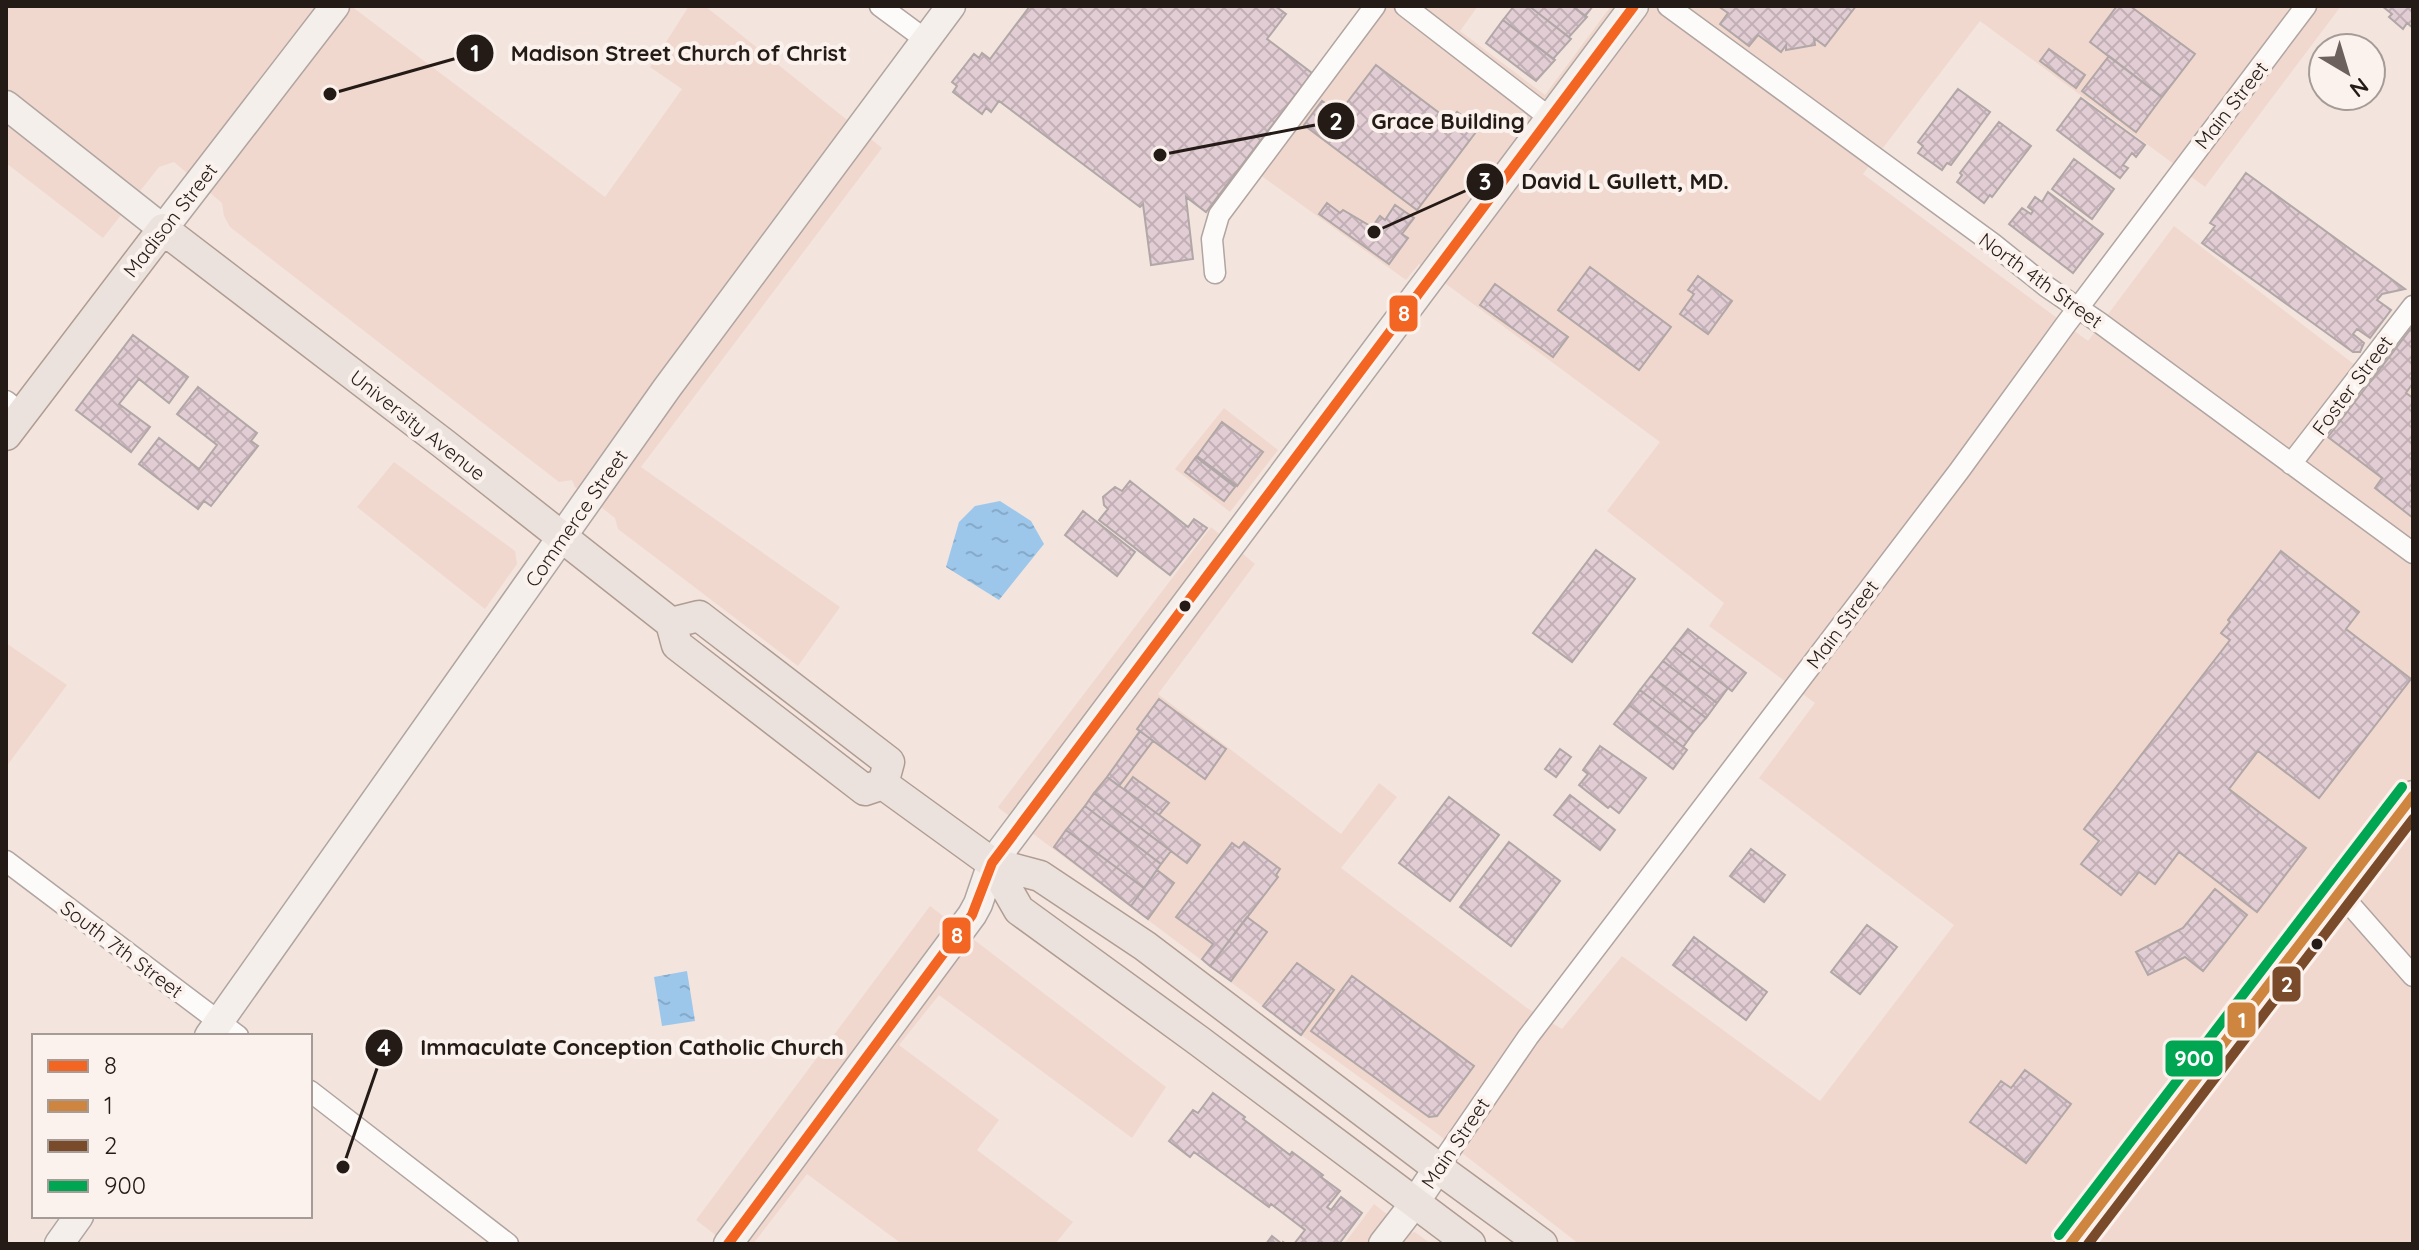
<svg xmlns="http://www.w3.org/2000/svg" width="2419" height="1250" font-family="Quicksand,sans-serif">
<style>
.built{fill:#f1d8ce}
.water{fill:url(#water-ripples)}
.building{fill:url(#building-cross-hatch);stroke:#b1a7a6;stroke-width:2}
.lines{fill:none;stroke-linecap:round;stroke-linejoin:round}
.street-casing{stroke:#b0a5a0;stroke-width:23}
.secondary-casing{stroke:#b0a5a0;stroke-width:31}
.primary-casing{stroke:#b09c92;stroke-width:33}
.street{stroke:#fdfbfa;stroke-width:20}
.secondary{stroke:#f5efec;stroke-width:28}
.primary{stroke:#ece2dd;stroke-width:30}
.bus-1-casing{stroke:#fcf2ed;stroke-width:16}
.bus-2-casing{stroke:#fcf2ed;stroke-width:16}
.bus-3-casing{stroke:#fcf2ed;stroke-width:16}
.bus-4-casing{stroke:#fcf2ed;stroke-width:16}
.bus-1{stroke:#f26522;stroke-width:10}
.bus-2{stroke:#cd853f;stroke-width:10}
.bus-3{stroke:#7a4b2a;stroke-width:10}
.bus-4{stroke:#00a651;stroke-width:10}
.bus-dot{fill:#241b17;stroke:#fcf2ed;stroke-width:3}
.labels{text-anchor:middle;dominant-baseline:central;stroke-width:8;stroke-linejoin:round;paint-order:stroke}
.street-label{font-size:20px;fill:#241b17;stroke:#fcf2ed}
.leader{fill:none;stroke:#241b17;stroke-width:3}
.callout-dot{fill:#241b17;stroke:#fcf2ed;stroke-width:3}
.mark-label{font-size:24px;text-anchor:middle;font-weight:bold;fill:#fff}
.callout-label{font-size:22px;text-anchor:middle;font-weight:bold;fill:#241b17;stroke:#fcf2ed;stroke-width:8;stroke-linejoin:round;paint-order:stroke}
.line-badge{stroke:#fcf2ed;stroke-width:3}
.badge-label{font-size:22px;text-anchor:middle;font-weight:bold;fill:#fff}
</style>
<defs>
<pattern id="water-ripples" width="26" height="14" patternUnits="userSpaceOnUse" patternTransform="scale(2)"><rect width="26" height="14" fill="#9cc7eb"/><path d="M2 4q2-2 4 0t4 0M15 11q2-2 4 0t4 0" fill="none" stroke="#86aac9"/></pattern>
<pattern id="building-cross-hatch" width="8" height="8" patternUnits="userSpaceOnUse" patternTransform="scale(2)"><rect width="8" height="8" fill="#e2cdd5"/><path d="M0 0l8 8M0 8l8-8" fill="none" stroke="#c2afb6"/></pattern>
</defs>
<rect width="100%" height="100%" fill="#f3e4de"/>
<path class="built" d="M6,6h345l254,191 77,-108 -32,-22 39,-61h16l177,142 -241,319 199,140 -42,59 -180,-137 -3,-11 -40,-31 -3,-7 -13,2 -329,-255 -6,-11 -2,-13 -48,-41 -15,5 -56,71 -97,-75z
M1363,6h115l-18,25 85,64 66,-89h730l-136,181 -225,-166 -117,153 225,167 86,-115 198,152 41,-52v918h-834l-144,-112 -131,-95 -304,-228 -2,-2 213,-280 44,37 -97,130 183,140 38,-51 18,14 -56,71 186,140 35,21 60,-73 198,145 134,-176 -195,-147 56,-75 -106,-77 15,-23 -117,-92 53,-69 -241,-178 -13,16 -161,-116z
M1224,408l54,42 -48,62 -55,-43z
M394,462l121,89 2,13 -32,45 -128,-102z
M6,643l61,42 -61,82z
M930,906l236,181 -34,51 -193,-143 -40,50 100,75 -22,30 96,72 -18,22h-153l-95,-70 -54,70h-26l-31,-24z
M1374,1204l37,29 4,-1 16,12h-87z"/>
<path class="water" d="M1000,501l31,20 13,23 -45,56 -53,-33 13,-45 16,-16z
M687,971l8,50 -33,5 -8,-49z"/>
<path class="building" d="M1030,6h245l11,8 -19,25 45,34 -106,139 -20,-15 7,62 -42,6 -8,-61 -3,3 -141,-106 -8,11 -5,-4 -4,6 -29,-22 4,-6 -5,-4 22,-28 5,4 3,-5 8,6z
M1514,6h15l42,33 -18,20 -50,-39z
M1529,6h43l15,11 -18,20z
M1572,6h21l-8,10z
M1718,6h138l-31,40 -11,-8 1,7 -29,5v-5l-5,7 -23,-17 -9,11 -29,-22 8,-11z
M2117,6h13l65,48 -33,43 -72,-55z
M2382,6h31v22l-6,-5 -4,6 -14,-12 3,-3z
M1503,20l52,40 -19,21 -50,-38z
M2049,49l36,26 -9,13 -36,-27z
M2109,56l53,41 -26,35 -54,-41z
M1376,65l74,56 7,-9 22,16 -62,82 -113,-85 18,-24 17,12z
M1958,89l32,23 -39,53 -4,-2 -5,7 -24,-17 5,-7 -5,-4z
M2081,98l64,47 -9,12 -4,-4 -9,12 5,3 -8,10 -63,-48z
M1999,122l32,24 -39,51 -2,-2 -6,8 -27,-21 5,-7 -2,-2z
M2074,159l40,30 -22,30 -40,-30z
M2246,173l159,116 -23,5 -5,6 14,10 -21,28 -13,-9 -4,5 11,9 -4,9h-7l-151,-109 13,-17 -5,-3z
M2048,192l55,42 -30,39 -64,-49 13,-16 9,6 2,-3 -5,-4 7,-10 7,5z
M1327,203l13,10 3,-3 29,17 8,-11 5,4 10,-15 19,13 -12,16 6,4 -19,26 -70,-50z
M1590,267l81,60 -32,43 -81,-60z
M1698,276l34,25 -24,33 -28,-20 14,-20 -6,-4z
M1495,284l73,53 -15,20 -73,-52z
M2413,326v57l-7,10 7,5v120l-38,-30 7,-10 -54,-41z
M133,335l55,42 -19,26 -30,-24 -20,25 31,23 -19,25 -55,-42z
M198,387l59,46 -6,8 7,5 -47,60 -7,-5 -6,8 -59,-45 20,-26 40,31 18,-24 -40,-31z
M1222,422l41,30 -26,34 -40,-30z
M1196,457l39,30 -11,14 -39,-29z
M1130,481l58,46 6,-8 13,9 -37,47 -71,-55 9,-11 -4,-4 -1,-8 12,-10 7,4z
M1083,511l52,41 -18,24 -52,-41z
M1596,550l39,29 -63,83 -39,-29z
M2281,551l78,61 -13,17 65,50 -92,119 -61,-47 -29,38 77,59 -49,64 -78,-60 -24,32 -16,-12 -18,23 -40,-31 18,-23 -15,-12 146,-189 -9,-7 9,-11 -2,-2z
M1688,629l58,44 -14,18 -58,-44z
M1674,647l54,41 -11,15 -54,-42z
M1663,661l54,42 -11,15 -55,-42z
M1651,676l55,42 -12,14 -54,-42z
M1640,690l54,42 -11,15 -54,-42z
M1159,699l67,50 -21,30 -68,-50z
M1629,705l58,45 -14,19 -59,-45z
M1140,731l13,10 -34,45 -12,-9z
M1600,746l46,32 -27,35 -9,-7 -2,2 -29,-23 9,-11 -5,-4z
M1560,749l11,8 -15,20 -11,-8z
M1107,777l93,68 -13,18 -93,-70z
M1133,777l36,26 -10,12 -35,-26z
M1094,793l77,58 -10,13 -76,-58z
M1570,795l45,35 -15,20 -46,-35z
M1449,797l50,38 -49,66 -51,-38z
M1085,806l76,58 -17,24 -78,-58z
M1066,830l78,58 -13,18 -77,-59z
M1244,842l36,27 -4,6 2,2 -68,89 -8,-7 11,-15 -37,-27 56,-74 7,5z
M1509,842l51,39 -49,65 -51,-39z
M1751,849l34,26 -21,27 -34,-26z
M1157,870l17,13 -26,36 -17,-13z
M2215,889l32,26 -44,56 -18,-14 -37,18 -12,-23 47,-24z
M1247,917l20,15 -36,49 -21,-15z
M1867,925l30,22 -37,47 -29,-22z
M1694,937l73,55 -21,28 -73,-55z
M1297,963l37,27 -33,45 -38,-29z
M1352,976l122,90 -37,50 -8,1 -118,-86z
M2025,1070l46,34 -45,59 -56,-41 31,-41 10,7z
M1213,1093l32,24 -2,2 47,36 2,-3 31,23 -2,2 19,14 -13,16 4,3 10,-13 21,16 -23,31h-45l11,-14 -34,-26 -2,3 -75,-55 -4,5 -21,-16 24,-31 5,3z
M1272,1236l10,8 1,-2 3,2h-20z"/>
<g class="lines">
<defs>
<path id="street" d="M880,6l46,34
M1405,6l145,112
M1668,6l324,237 55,44 53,36 313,230
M1215,273l-3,-34 7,-24 156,-209
M6,401l16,13
M2291,464l122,-158
M6,861l232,175
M2340,893l73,83
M310,1091l198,153
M1438,1168l90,-131 431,-566 107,-147 240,-318"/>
<path id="secondary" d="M6,105l157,124 172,-223
M209,1036l458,-648 284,-382
M59,1244l20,-28
M728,1244l244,-329 6,-11 14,-41 642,-857
M1383,1244l31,-40 24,-36"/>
<path id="primary" d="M6,435l157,-206 281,215 227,179 6,22 188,145 18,-6
M671,623l28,-7 190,146 -6,22
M883,784l109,79 48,13 105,70 293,222 104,76
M992,863l27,47 180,131 271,203
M2070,1244l343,-448"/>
</defs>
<use href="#street" class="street-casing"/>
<use href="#secondary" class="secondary-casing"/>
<use href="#primary" class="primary-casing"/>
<use href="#street" class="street"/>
<use href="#secondary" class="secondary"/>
<use href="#primary" class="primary"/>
<defs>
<path id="bus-1" d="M728,1244l244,-329 20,-52 642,-857"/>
<path id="bus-2" d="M2070,1244l343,-448"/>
<path id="bus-3" d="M2088,1244l325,-425"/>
<path id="bus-4" d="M2059,1235l343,-448"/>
</defs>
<use href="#bus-1" class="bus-1-casing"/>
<use href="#bus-2" class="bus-2-casing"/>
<use href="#bus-3" class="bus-3-casing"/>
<use href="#bus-4" class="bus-4-casing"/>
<use href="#bus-1" class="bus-1"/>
<use href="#bus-2" class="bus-2"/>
<use href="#bus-3" class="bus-3"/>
<use href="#bus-4" class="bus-4"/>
</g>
<g class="bus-dot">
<circle cx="1185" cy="606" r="7"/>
<circle cx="2317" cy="944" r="7"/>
</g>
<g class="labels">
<g class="street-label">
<text transform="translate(2231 105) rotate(-52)">Main Street</text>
<text transform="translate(170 220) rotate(-52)">Madison Street</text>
<text transform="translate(2041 280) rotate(36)">North 4th Street</text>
<text transform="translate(2352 385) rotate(-53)">Foster Street</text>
<text transform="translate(418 425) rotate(38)">University Avenue</text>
<text transform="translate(576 518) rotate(-55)">Commerce Street</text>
<text transform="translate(1842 624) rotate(-53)">Main Street</text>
<text transform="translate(122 949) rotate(37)">South 7th Street</text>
<text transform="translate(1455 1143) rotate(-56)">Main Street</text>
</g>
</g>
<path class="leader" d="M330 94L475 53M1160 155L1336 121M1374 232L1485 182M343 1167L384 1048"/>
<g class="callout-dot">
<circle cx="330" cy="94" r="8"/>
<circle cx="1160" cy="155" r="8"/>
<circle cx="1374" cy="232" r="8"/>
<circle cx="343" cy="1167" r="8"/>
<circle cx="475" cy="53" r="20"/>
<circle cx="1336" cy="121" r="20"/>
<circle cx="1485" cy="182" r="20"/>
<circle cx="384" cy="1048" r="20"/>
</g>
<g class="mark-label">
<text x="475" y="62">1</text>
<text x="1336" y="130">2</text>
<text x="1485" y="190">3</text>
<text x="384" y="1056">4</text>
</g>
<g class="callout-label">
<text x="679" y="61">Madison Street Church of Christ</text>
<text x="1448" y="129">Grace Building</text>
<text x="1625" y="189">David L Gullett, MD.</text>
<text x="632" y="1055">Immaculate Conception Catholic Church</text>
</g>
<g class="line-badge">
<rect x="1388" y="294" width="31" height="39" rx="8" fill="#f26522"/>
<rect x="941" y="916" width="31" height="39" rx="8" fill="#f26522"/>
<rect x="2271" y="965" width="31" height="38" rx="8" fill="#7a4b2a"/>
<rect x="2226" y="1001" width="31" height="38" rx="8" fill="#cd853f"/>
<rect x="2164" y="1039" width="60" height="39" rx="8" fill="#00a651"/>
</g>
<g class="badge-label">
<text x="1404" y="321">8</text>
<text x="957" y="943">8</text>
<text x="2287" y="992">2</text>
<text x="2242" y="1028">1</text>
<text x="2194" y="1066">900</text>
</g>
<rect width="2419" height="1250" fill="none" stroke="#241b17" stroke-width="16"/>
<rect x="32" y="1034" width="280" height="184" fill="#fcf2ed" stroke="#a69c97" stroke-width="2"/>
<rect x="48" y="1060" width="40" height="12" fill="#f26522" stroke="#a69c97" stroke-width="2"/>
<text x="104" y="1074" font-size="24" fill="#241b17">8</text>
<rect x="48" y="1100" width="40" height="12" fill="#cd853f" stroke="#a69c97" stroke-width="2"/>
<text x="104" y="1114" font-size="24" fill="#241b17">1</text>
<rect x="48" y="1140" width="40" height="12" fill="#7a4b2a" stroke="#a69c97" stroke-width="2"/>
<text x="104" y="1154" font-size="24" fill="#241b17">2</text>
<rect x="48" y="1180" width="40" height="12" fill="#00a651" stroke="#a69c97" stroke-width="2"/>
<text x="104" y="1194" font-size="24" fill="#241b17">900</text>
<g transform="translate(2347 72) rotate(142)"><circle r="38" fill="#fcf2ed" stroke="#a69c97" stroke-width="2"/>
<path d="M0-6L14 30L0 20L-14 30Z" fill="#6c615d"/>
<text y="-12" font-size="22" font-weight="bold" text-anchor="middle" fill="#241b17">N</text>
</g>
</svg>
